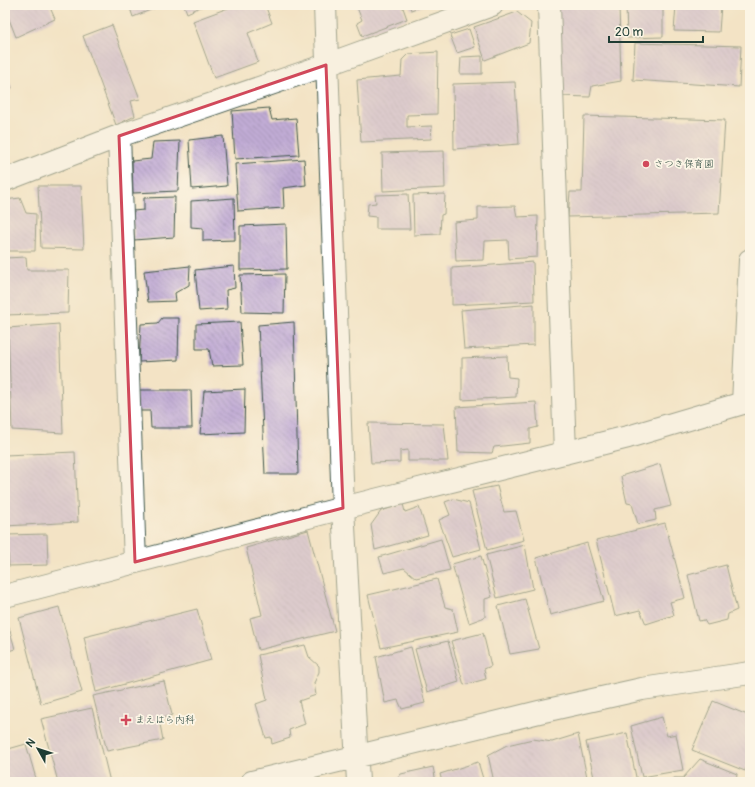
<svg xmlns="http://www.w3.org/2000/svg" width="755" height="787" font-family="Pangolin,'Klee One',sans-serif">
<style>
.building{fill:url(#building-back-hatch)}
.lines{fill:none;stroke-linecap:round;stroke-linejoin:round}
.street-casing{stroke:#3f564a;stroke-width:24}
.street{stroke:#fff;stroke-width:22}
.marked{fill:none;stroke:#d1495b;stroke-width:3;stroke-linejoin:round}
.poi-dot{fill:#d1495b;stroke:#fcf5e5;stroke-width:1.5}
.labels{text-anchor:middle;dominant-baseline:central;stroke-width:3.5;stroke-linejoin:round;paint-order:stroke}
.poi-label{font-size:10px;fill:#1f3d34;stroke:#fcf5e5;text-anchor:start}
</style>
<defs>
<pattern id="building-back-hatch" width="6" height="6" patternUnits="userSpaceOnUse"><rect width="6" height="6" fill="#c1acd5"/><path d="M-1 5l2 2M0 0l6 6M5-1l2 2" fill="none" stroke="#9c8dae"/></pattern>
</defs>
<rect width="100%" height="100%" fill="#fcf5e5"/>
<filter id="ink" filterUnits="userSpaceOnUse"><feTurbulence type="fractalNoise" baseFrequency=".025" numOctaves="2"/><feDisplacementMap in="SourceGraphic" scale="8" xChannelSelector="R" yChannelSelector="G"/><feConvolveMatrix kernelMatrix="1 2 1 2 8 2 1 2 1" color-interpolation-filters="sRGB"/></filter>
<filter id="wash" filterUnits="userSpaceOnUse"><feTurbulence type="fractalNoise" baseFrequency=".012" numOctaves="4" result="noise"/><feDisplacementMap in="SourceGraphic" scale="16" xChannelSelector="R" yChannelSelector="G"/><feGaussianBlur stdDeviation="0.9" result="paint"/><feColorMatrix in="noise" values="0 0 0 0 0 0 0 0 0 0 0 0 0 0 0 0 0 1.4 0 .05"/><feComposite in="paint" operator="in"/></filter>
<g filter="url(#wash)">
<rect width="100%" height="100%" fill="#f3e3c5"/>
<g id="blocks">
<path class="building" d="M5,5h44l6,14 -39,18 -11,-28z
M129,5h34l-30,12z
M184,5h21l-18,8z
M236,5h29l7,18 -24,10 10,29 -44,16 -21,-57z
M356,5h46l5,14 -45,17 -5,-13 5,-3z
M409,5h16l-14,5z
M556,5h63l2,76 -29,5 -2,11 -31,-1z
M626,5h37v32l-36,1z
M676,5h45l-2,27 -45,-1z
M517,12l14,11 -2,20 -44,17 -11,-33z
M112,25l28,74 -9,2 4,15 -19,9 -33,-89z
M469,29l6,18 -18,6 -7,-18z
M635,43l106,3 -2,41 -106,-7z
M438,52l-1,62 -30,1v12l25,-1 -1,13 -70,3 -4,-62 44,-4 1,-16 6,-6z
M482,56v18h-22l1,-17z
M5,71l7,17 -7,3z
M515,82l4,62 -65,5 -1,-65z
M269,108l3,12 24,-2 3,37 -64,4 -3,-48z
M584,116l141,4 -6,93 -151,4 2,-25h12z
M223,136l4,50 -35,3 -3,-49z
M180,141l-2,50 -45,2 -1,-32 19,-2 2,-17z
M444,151l1,37 -62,3 -1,-38z
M304,159l2,26 -23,3 1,20 -46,3 -3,-47z
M38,186h43l3,63 -43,-1z
M408,194l2,35h-34v-12l-9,-1 1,-12 8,-1 -1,-8z
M445,194l-1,20 -3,1 -1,19 -26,1 -1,-40z
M175,197l-1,40 -40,3 -1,-29 11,-1v-12z
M20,198l6,15 10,1 -1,37h-30v-51z
M234,198l1,42 -32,1v-13l-12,-1v-26z
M515,206l2,11 21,-1 -1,41 -28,2 -1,-19 -23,1 -1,19 -28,1 -2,-39 24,-2v-13z
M286,224l1,45 -47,1v-44z
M26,257l1,13h42l-1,43 -63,2v-57z
M533,262l1,39 -82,4v-37z
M190,266l-1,19 -14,8 1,8 -28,1 -4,-31z
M234,266l1,22 -9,2 1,19 -28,2 -4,-41z
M285,274l-1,39 -42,-1 -2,-37z
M534,304v41l-70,4 -3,-39z
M162,318h17l-1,42 -39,2 2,-38 17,-1z
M240,322l3,43 -31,1 -3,-17h-13v-25z
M294,322l4,152h-33l-7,-149z
M59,324l4,109 -51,-3 -4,-102z
M507,356l1,21 9,1 -1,19 -54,3v-42z
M245,389l-1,43 -44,2 4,-43z
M136,390h55l1,38h-41l-1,-17h-14z
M536,402l2,25 -8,2v14l-36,4 -2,6 -34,-1 -2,-45z
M368,423l76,1 4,37h-40v-11l-8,1v11l-29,1z
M75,452l3,70 -73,4v-71z
M660,464l11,42 -16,4 1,10 -18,4 -6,-20 -5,-1 -6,-27z
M497,486l7,26 12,-1 8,29 -37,10 -15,-59z
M453,499l16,4 12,46 -29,8 -13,-37 11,-5 -5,-13z
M403,504l2,8 14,-5 9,28 -53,15 -4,-25 10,-14z
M665,523l20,75 -15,4 4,13 -28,9 -6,-14 -25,6 -19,-76z
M308,530l27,101 -77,19 -8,-32 12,-3 -16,-67z
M47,534l1,31 -39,1 -2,-31z
M441,539l9,31 -34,8 -12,-10 -20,5 -5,-16z
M587,543l17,58 -54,14 -14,-57z
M525,545l8,44 -36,9 -11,-43z
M481,556l11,41 -7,2v18l-16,6 -17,-59z
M726,565l11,45 -9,4 -1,6 -20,5 -3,-5 -5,1 -11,-46z
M437,579l8,28 8,2 5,23 -77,16 -13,-53z
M525,599l14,50 -29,5 -12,-48z
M59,607l23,85 -41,12 -22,-86z
M197,609l14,51 -115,32 -12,-55z
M5,613l10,36 -10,3z
M483,633l8,33 -7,3 2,10 -22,6 -13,-44z
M448,641l11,41 -32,10 -12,-43z
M305,645l4,12 10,9v6l-5,11 2,12 -17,6 6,23 -16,6 1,8 -18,6 -1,-7 -5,1 -10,-34 11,-4 -9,-45z
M411,647l14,56 -23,6 -4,-9 -13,3 -9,-46z
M164,681l8,34 -13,4 4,21 -56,11 -14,-55z
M713,701l37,15v43l-5,12 -53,-21z
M92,708l18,74h-52l-17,-63z
M662,717l5,19 9,-2 7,36 -41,7 -11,-51z
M627,733l10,49h-42l-9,-40z
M578,734l10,48h-94l-6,-27 19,-10 26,-6 19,3z
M26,744l11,38h-32v-32z
M700,759l37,15 -1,8h-65l3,-4h9z
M478,762l6,20h-42l-2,-8z
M433,767l3,15h-41l6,-8z"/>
</g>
</g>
<g filter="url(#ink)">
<use href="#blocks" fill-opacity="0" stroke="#3f564a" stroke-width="1"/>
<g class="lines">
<defs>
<path id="street" d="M325,5l18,503 15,274
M549,5l16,448
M119,136l16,426
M5,180l114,-44 207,-71 166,-60
M743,403l7,-143
M5,596l338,-88 285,-71 115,-34 7,-1
M252,782l287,-70 103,-23 108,-16"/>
</defs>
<use href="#street" class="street-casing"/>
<use href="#street" class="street"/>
</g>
</g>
<path d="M0 0H755V787H0ZM326,65l17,443 -208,54 -16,-426z" fill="#f3e3c5" fill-opacity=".55" fill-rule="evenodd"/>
<path class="marked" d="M326,65l17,443 -208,54 -16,-426z"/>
<g class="poi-dot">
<circle cx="646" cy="164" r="4"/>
<path d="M124 714h4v4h4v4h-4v4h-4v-4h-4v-4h4z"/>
</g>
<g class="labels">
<g class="poi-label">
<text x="654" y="164">さつき保育園</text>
<text x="135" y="720">まえはら内科</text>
</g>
</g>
<rect width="755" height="787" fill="none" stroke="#fcf5e5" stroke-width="20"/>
<g transform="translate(38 749) rotate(309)" stroke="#fcf5e5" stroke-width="3" paint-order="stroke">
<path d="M0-3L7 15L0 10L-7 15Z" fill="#1f3d34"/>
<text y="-6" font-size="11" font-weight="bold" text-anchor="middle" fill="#1f3d34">N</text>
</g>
<path d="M609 36v6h94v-6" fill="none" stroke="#1f3d34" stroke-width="2"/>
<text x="615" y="36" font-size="12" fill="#1f3d34" stroke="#fcf5e5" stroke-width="3" paint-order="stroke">20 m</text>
</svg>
